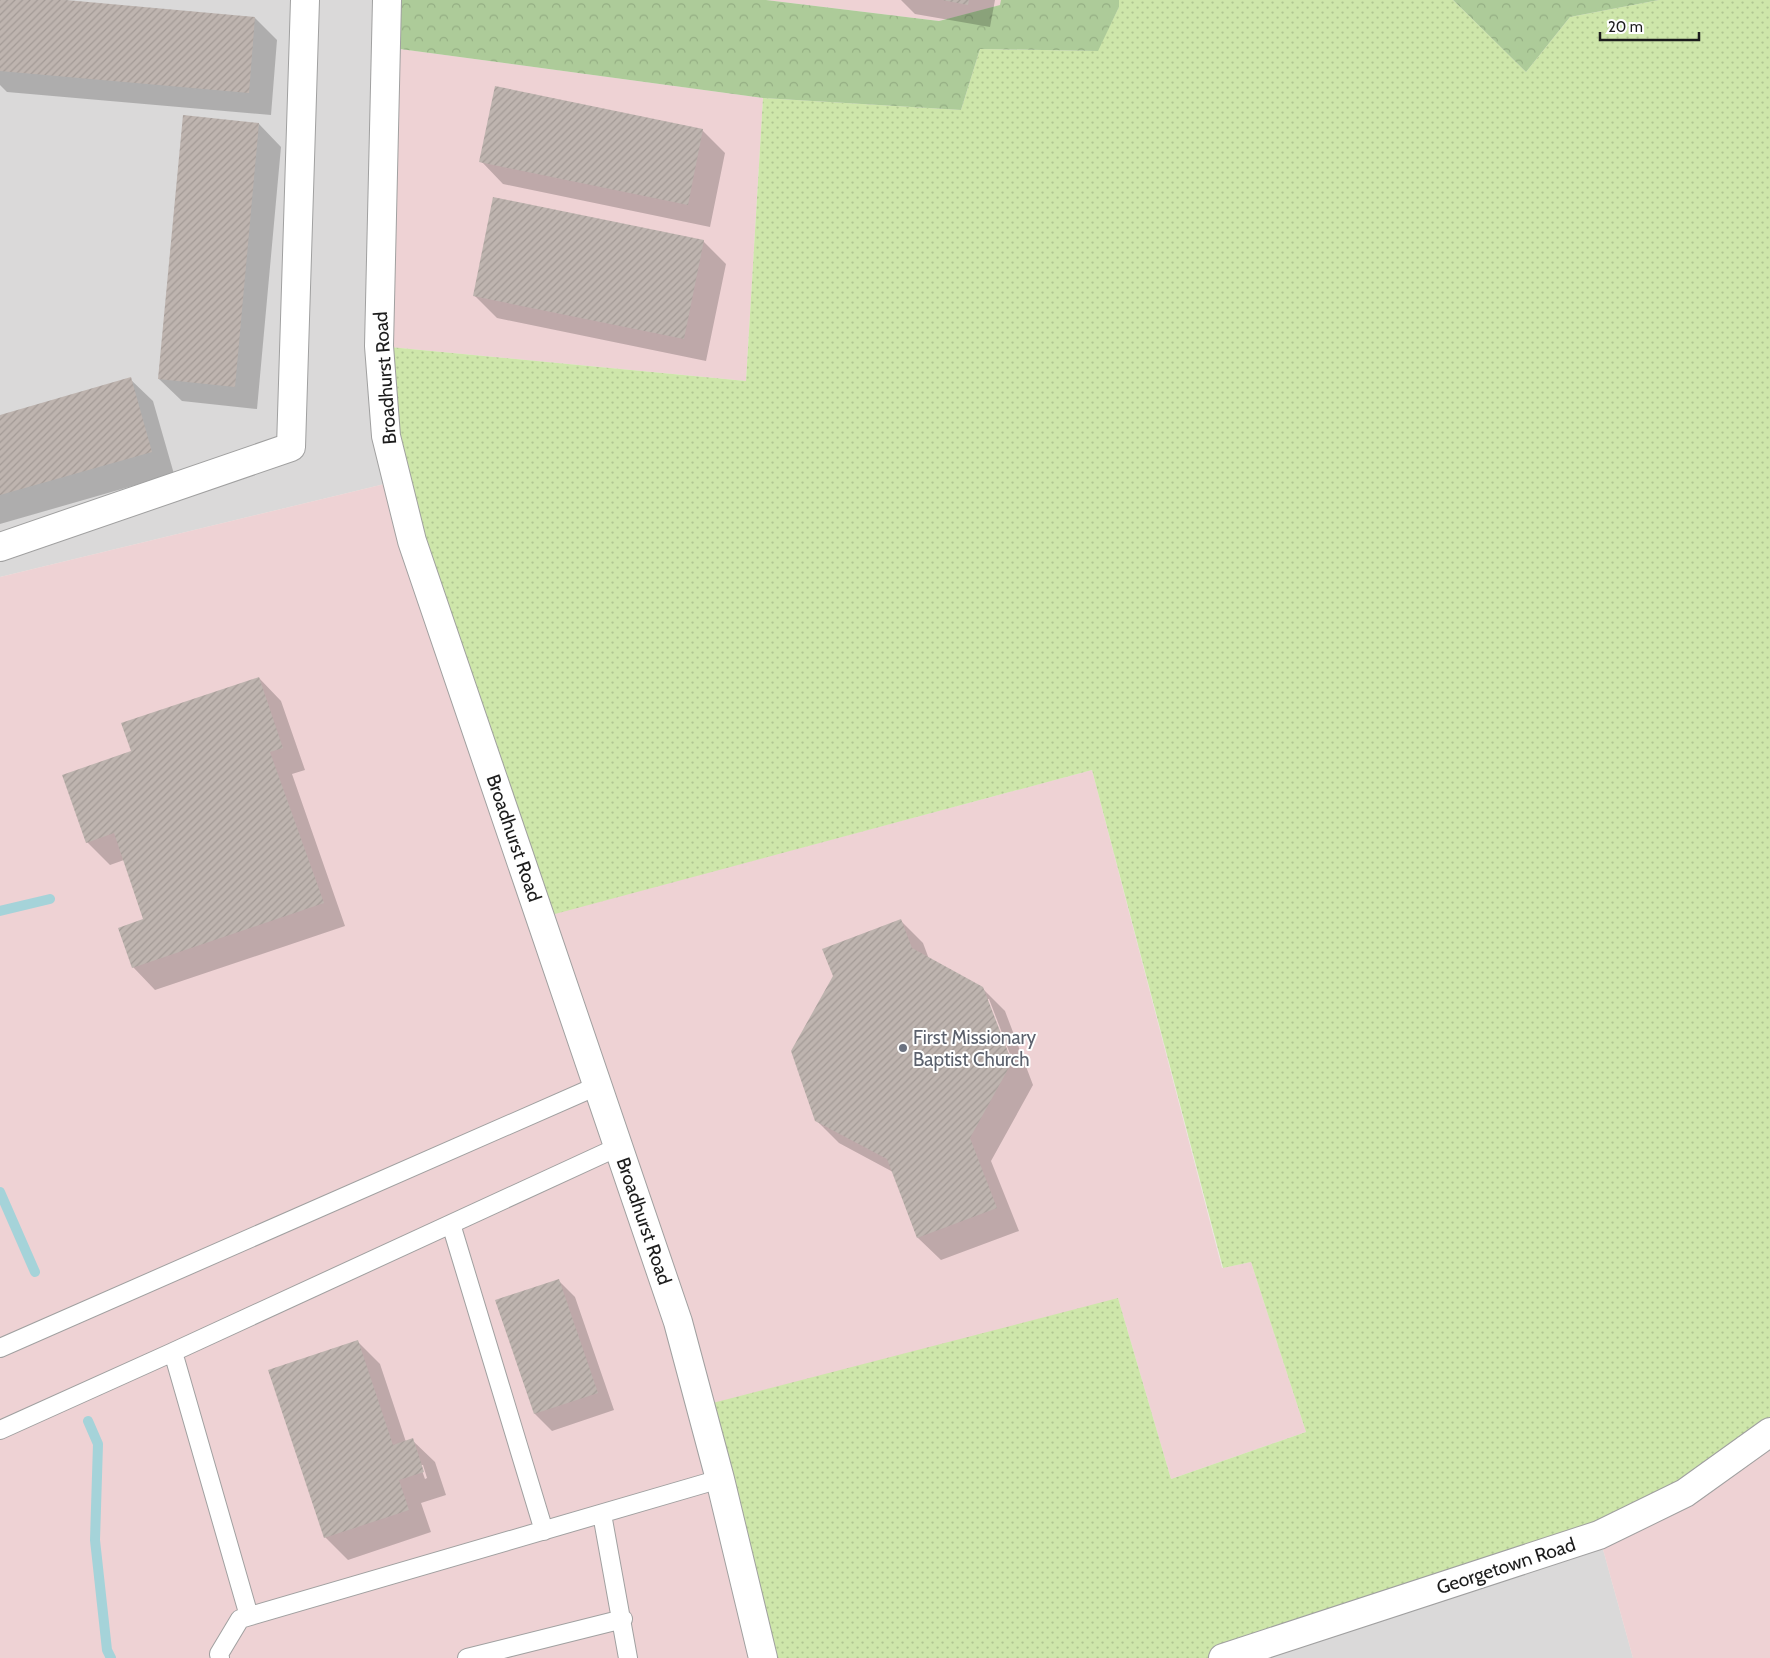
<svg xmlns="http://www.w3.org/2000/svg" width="1770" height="1658" font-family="Cabin,sans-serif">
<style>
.residential{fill:#dad9d9}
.commercial{fill:#eed2d4}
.grass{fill:url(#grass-dots)}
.forest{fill:url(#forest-crowns)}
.shadow{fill:#0003;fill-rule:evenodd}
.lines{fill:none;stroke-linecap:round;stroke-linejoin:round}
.stream{stroke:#a5d3d9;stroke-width:10}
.building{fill:url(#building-hatch)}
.lane-casing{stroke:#a0a0a0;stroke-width:20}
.street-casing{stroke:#a0a0a0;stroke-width:30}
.lane{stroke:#fff;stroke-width:18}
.street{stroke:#fff;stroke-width:28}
.worship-dot{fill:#6b7280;stroke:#fff;stroke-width:2}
.labels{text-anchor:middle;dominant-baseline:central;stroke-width:4;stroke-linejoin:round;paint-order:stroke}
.street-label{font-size:19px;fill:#1c1c1c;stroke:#fff}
.worship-label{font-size:19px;fill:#5b616d;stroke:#fff;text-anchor:start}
</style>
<defs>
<pattern id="grass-dots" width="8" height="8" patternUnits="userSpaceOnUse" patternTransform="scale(1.25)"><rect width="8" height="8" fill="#cee6aa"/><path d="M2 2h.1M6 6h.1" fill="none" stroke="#b0c592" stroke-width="1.8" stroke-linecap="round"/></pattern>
<pattern id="forest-crowns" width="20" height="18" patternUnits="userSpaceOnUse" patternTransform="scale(1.25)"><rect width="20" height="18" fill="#adcb99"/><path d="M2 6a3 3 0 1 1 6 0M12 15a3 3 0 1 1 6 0" fill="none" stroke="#94ae83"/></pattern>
<pattern id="building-hatch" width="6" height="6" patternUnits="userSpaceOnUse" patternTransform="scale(1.25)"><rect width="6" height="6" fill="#beb4af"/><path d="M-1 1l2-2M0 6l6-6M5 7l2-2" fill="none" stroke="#a39a96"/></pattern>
</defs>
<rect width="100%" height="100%" fill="#ede9e3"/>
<path class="residential" d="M0,0h387l-6,239 16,242 -397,96z
M1599,1535l34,123h-410z"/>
<path class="commercial" d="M766,0h235v5l-62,16z
M385,47l378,51 -17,283 -367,-35z
M397,481l144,436 551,-147 130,498 29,-6 55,170 -135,47 -53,-181 -355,360h-763v-1081z
M1770,1432v226h-137l-34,-123z"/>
<path class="grass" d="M1119,0h334l73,72 44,-55 89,-17h111v1432l-85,61 -462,165h-460l-62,-252 417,-108 53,181 135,-47 -55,-170 -28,6 -131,-498 -552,148 -130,-385 -31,-187 367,35 17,-283 198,12 19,-61 117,2 22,-44z"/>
<path class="forest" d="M387,0h379l173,21 61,-16 1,-5h118v7l-21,44 -118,-2 -19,61 -198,-12 -378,-51z
M1453,0h206l-89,17 -44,55z"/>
<path class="shadow" d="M0,0h51l204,18 22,22 -6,75 -264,-23 -7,-7z
M901,0h94l-5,27 -75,-13z
M259,124l22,23 -24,262 -75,-8 -23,-22z
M702,130l23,23 -15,74 -207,-43 -22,-23z
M703,241l23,23 -20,97 -209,-43 -22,-22z
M130,379l23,22 21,73 -174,50v-108z
M259,678l22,23 24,69 -13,4 53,152 -190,64 -22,-23 12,-47 -21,-60 -14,5 -23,-23 46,-90z
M901,921l22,22 6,16 53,29 23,23 28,74 -42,76 28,70 -78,29 -23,-22 -25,-66 -54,-29 -23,-23zM986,999h3l26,68 -2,1z
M558,1280l17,17 39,113 -62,21 -17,-17 -39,-113z
M358,1342l22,22 26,78 6,-2 23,22 11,33 -25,8 10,29 -83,28 -23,-23zM420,1465h3l4,13 -2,1z"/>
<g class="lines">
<path class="stream" d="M0,911l50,-12
M0,1192l35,80
M88,1421l10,23 -3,96 12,110 4,8"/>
</g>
<path class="building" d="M0,0h66l189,17 -6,76 -249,-22z
M942,0h27l-1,5z
M495,86l208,43 -15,76 -209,-43z
M183,115l76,8 -24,264 -77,-8z
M493,197l211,43 -20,99 -211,-43z
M131,377l21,75 -152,43v-80z
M259,677l24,71 -13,4 54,151 -192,65 -14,-40 25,-9 -29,-86 -28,10 -24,-68 69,-24 -10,-28z
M901,919l11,29 71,39 29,75 -42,76 27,70 -80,30 -30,-79 -72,-38 -24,-70 42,-75 -11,-27z
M559,1279l39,114 -64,21 -39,-114z
M358,1340l35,105 20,-7 11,34 -25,8 10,30 -85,28 -56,-168z"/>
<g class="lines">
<defs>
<path id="lane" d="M451,1224l93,307
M0,1348l597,-262
M0,1430l173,-78
M602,1514l26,144
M249,1616l-76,-264 445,-205
M220,1658l-1,-4 21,-35 480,-140
M467,1658l156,-39"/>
<path id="street" d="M387,0l-8,346 7,90 26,105 266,781 42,157 43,179
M0,547l291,-100 14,-447
M1223,1658l376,-123 86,-42 85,-61"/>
</defs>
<use href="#lane" class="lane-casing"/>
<use href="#street" class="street-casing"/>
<use href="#lane" class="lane"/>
<use href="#street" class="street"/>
</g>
<circle class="worship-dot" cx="903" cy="1048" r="5"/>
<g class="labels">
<g class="street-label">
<text transform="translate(385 378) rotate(-94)">Broadhurst Road</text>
<text transform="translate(514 838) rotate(71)">Broadhurst Road</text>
<text transform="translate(644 1221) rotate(71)">Broadhurst Road</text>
<text transform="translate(1506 1566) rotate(-18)">Georgetown Road</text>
</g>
<g class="worship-label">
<text x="913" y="1037">First Missionary<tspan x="913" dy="22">Baptist Church</tspan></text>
</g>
</g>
<path d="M1600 32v8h99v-8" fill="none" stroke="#1c1c1c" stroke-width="2.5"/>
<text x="1608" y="32" font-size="15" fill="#1c1c1c" stroke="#ffffff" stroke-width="4" paint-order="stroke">20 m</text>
</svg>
